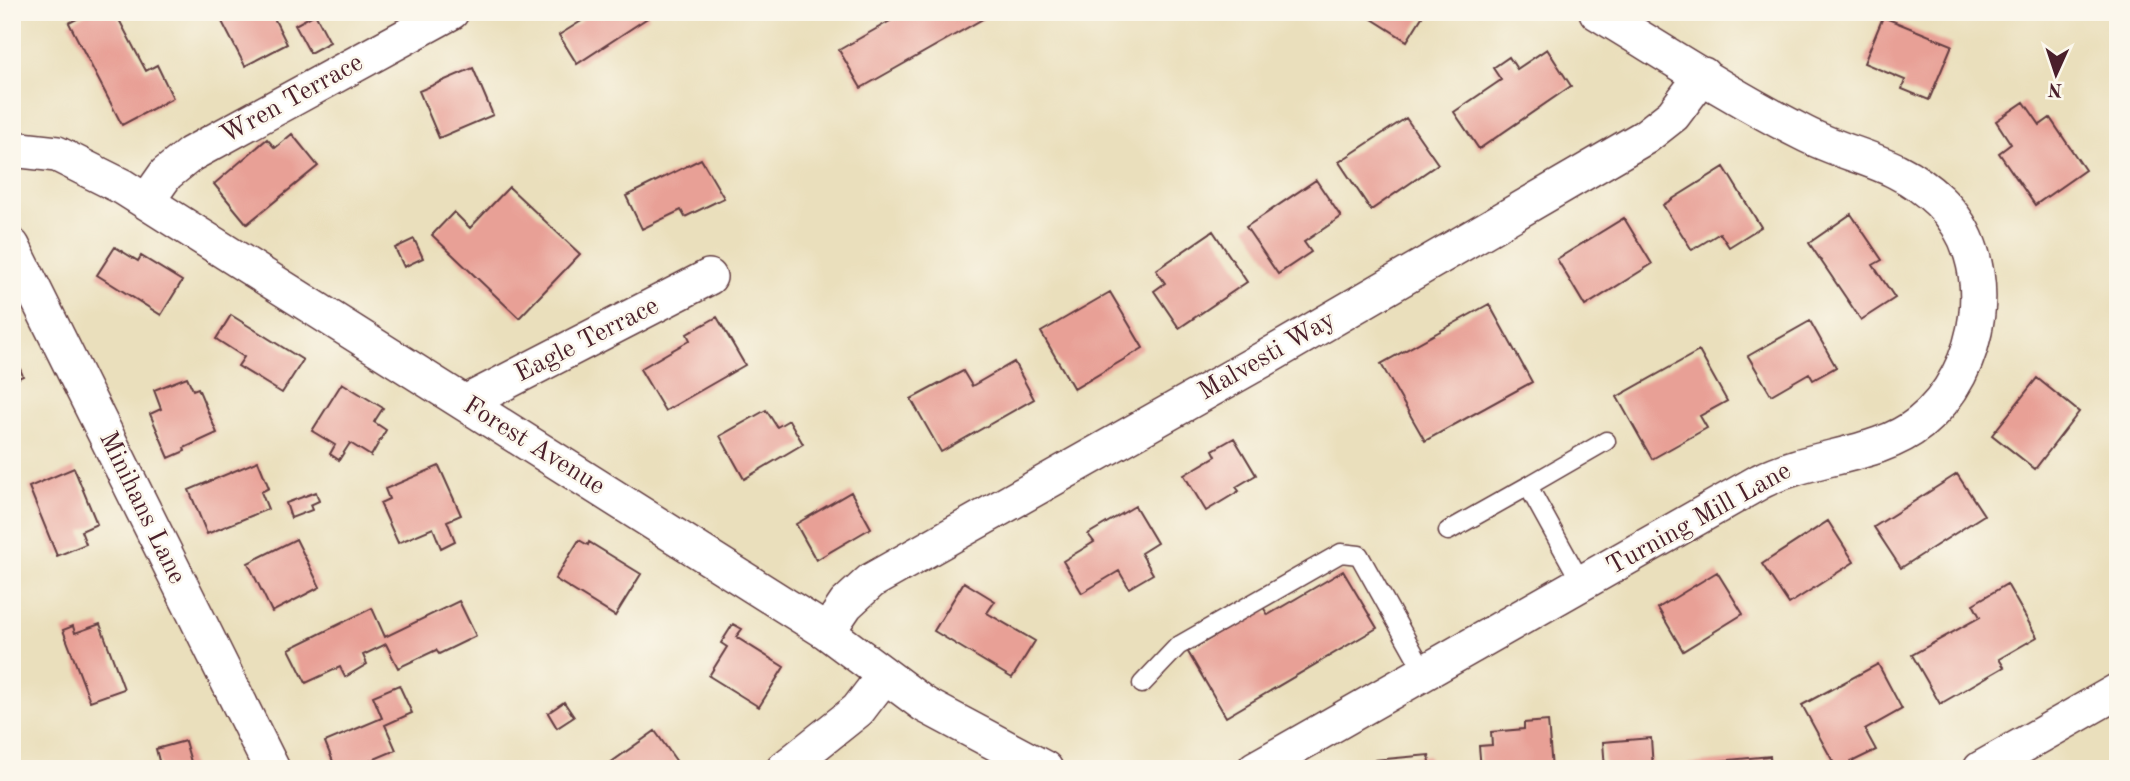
<svg xmlns="http://www.w3.org/2000/svg" width="2130" height="781" font-family="'Old Standard TT',serif">
<style>
.building{fill:#e8a096}
.lines{fill:none;stroke-linecap:round;stroke-linejoin:round}
.service-casing{stroke:#623c41;stroke-width:21}
.minor-casing{stroke:#623c41;stroke-width:38}
.service{stroke:#fff;stroke-width:18}
.minor{stroke:#fff;stroke-width:35}
.labels{text-anchor:middle;dominant-baseline:central;stroke-width:5;stroke-linejoin:round;paint-order:stroke}
.street-label{font-size:26px;fill:#4a1f2b;stroke:#fbf7ec}
</style>
<rect width="100%" height="100%" fill="#fbf7ec"/>
<filter id="ink" filterUnits="userSpaceOnUse"><feTurbulence type="fractalNoise" baseFrequency=".0143" numOctaves="2"/><feDisplacementMap in="SourceGraphic" scale="14" xChannelSelector="R" yChannelSelector="G"/><feConvolveMatrix kernelMatrix="1 2 1 2 8 2 1 2 1" color-interpolation-filters="sRGB"/></filter>
<filter id="wash" filterUnits="userSpaceOnUse"><feTurbulence type="fractalNoise" baseFrequency=".00686" numOctaves="4" result="noise"/><feDisplacementMap in="SourceGraphic" scale="28" xChannelSelector="R" yChannelSelector="G"/><feGaussianBlur stdDeviation="1.57" result="paint"/><feColorMatrix in="noise" values="0 0 0 0 0 0 0 0 0 0 0 0 0 0 0 0 0 1.4 0 .05"/><feComposite in="paint" operator="in"/></filter>
<g filter="url(#wash)">
<rect width="100%" height="100%" fill="#eadfbc"/>
<g id="blocks">
<path class="building" d="M90,12h25l31,59 11,-6 16,33 -51,27 -53,-102z
M217,12h54l16,32 -42,22z
M578,12h68l3,5 -72,47 -18,-29 24,-15z
M906,12h89l-134,76 -22,-38z
M1361,12h64l-18,29z
M315,14l15,28 -20,11 -15,-28z
M1883,17l69,28 -23,55 -27,-11 3,-9 -41,-17z
M1547,49l24,37 -92,63 -25,-37 47,-32 -8,-12 16,-11 8,12z
M473,68l20,47 -54,23 -20,-47z
M2024,102l16,23 10,-7 35,52 -50,35 -36,-52 12,-9 -15,-23z
M1406,118l32,46 -67,46 -32,-48z
M292,134l26,32 -71,58 -33,-40 53,-45 8,9z
M701,159l23,39 -39,19 -4,-7 -39,19 -16,-33z
M1724,167l37,60 -32,20 -9,-14 -28,17 -29,-45z
M1316,180l25,37 -37,25 7,10 -33,22 -32,-47z
M509,187l71,67 -61,64 -87,-83 22,-23 16,16z
M1851,214l31,46 -9,5 22,33 -34,22 -52,-77z
M1624,218l28,46 -67,42 -28,-47z
M1213,231l34,51 -68,46 -25,-37 11,-8 -9,-13z
M414,239l9,19 -19,9 -9,-19z
M115,247l23,14 3,-5 41,25 -21,34 -64,-40z
M1110,292l33,56 -69,41 -33,-57z
M1489,304l43,78 -107,59 -44,-77z
M231,315l72,45 -21,33 -44,-27 6,-9 -28,-18z
M717,317l28,48 -80,46 -25,-42 50,-29 -3,-6z
M1810,321l26,46 -23,13 -4,-7 -38,22 -23,-39z
M12,350l11,26 -11,5z
M1699,351l28,50 -27,15 7,12 -55,31 -35,-62z
M1014,362l20,37 -93,53 -30,-53 52,-28 9,15z
M187,377l6,13 5,-2 19,45 -33,15 1,3 -16,7 -19,-44 11,-5 -7,-19z
M2037,378l42,34 -44,57 -43,-34z
M342,383l41,25 -9,14 12,8 -15,26 -21,-13 -11,17 -9,-6 5,-9 -23,-14z
M766,410l11,17 12,-7 14,24 -59,35 -24,-43z
M1234,438l22,37 -20,12 3,4 -33,20 -22,-36 32,-19 -3,-6z
M258,461l11,27 -8,4 7,17 -61,25 -18,-44z
M439,466l22,49 -14,6 8,20 -14,7 -8,-20 -35,15 -18,-40 9,-4 -4,-10z
M74,468l23,56 -16,7 5,13 -29,12 -28,-69z
M1957,474l27,41 -83,53 -27,-41z
M316,492l3,9 -9,4 2,5 -21,8 -5,-15z
M851,492l20,36 -55,32 -20,-36z
M1135,506l22,37 -16,10 12,21 -24,14 -10,-17 -37,22 -19,-32 31,-19 -6,-8z
M1828,521l26,41 -65,42 -27,-40z
M296,539l24,48 -48,25 -24,-49z
M579,540l9,5 1,-3 52,32 -26,42 -60,-37z
M1343,571l34,57 -151,89 -38,-65 75,-45 5,8z
M1717,572l26,42 -60,37 -25,-43z
M964,582l31,19 -8,12 48,28 -23,37 -78,-47z
M2007,584l30,53 -38,22 5,8 -64,37 -28,-49 68,-38 -7,-13z
M459,601l17,35 -37,18 -3,-4 -38,18 -12,-24 -23,11 4,9 -22,13 -5,-10 -34,16 -17,-34 83,-41 13,29z
M100,624l24,65 -34,12 -27,-71 10,-4 2,7z
M733,624l9,5 -6,8 48,30 -25,40 -50,-31 18,-29 -6,-4z
M1878,664l24,45 -37,21 11,20 -39,19 -35,-64z
M399,685l13,28 -27,12 11,25 -45,19h-15l-11,-27 57,-24 -9,-22z
M564,702l10,15 -17,11 -9,-15z
M1548,721l4,48h-71l-2,-23 13,-1 -1,-13 33,-3v-6z
M655,731l27,38h-75l-1,-3z
M1651,738l2,31h-48l-2,-27z
M185,741l8,28h-32l-5,-20z
M1429,755l2,14h-55l-1,-9z
M1770,756l1,13h-83v-5z"/>
</g>
</g>
<g filter="url(#ink)">
<use href="#blocks" fill-opacity="0" stroke="#623c41" stroke-width="2"/>
<g class="lines">
<defs>
<path id="service" d="M1528,486l78,-45
M1448,531l80,-45 54,98
M1142,684l36,-38 163,-93 18,2 66,118"/>
<path id="minor" d="M12,149l45,5 66,33 704,445 98,73 120,64
M147,201l19,-27 25,-20 260,-142
M12,246l260,523
M465,403l244,-126
M827,632l19,-28 25,-23 391,-221 383,-223 28,-22 30,-40
M784,769l74,-59 26,-34
M1255,769l506,-288c51,-26 117,-24 159,-58 63,-51 82,-162 19,-222 -44,-42 -86,-42 -136,-68 -71,-36 -138,-80 -206,-121
M1981,769l137,-78"/>
</defs>
<use href="#service" class="service-casing"/>
<use href="#minor" class="minor-casing"/>
<use href="#service" class="service"/>
<use href="#minor" class="minor"/>
</g>
</g>
<g class="labels">
<g class="street-label">
<text transform="translate(292 99) rotate(-29)">Wren Terrace</text>
<text transform="translate(587 340) rotate(-27)">Eagle Terrace</text>
<text transform="translate(1267 356) rotate(-30)">Malvesti Way</text>
<text transform="translate(534 446) rotate(32)">Forest Avenue</text>
<text transform="translate(142 508) rotate(64)">Minihans Lane</text>
<text transform="translate(1699 519) rotate(-29)">Turning Mill Lane</text>
</g>
</g>
<rect width="2130" height="781" fill="none" stroke="#fbf7ec" stroke-width="42"/>
<g transform="translate(2056 74) rotate(183)" stroke="#fbf7ec" stroke-width="5" paint-order="stroke">
<path d="M0-5L12 26L0 18L-12 26Z" fill="#4a1f2b"/>
<text y="-10" font-size="19" font-weight="bold" text-anchor="middle" fill="#4a1f2b">N</text>
</g>
</svg>
